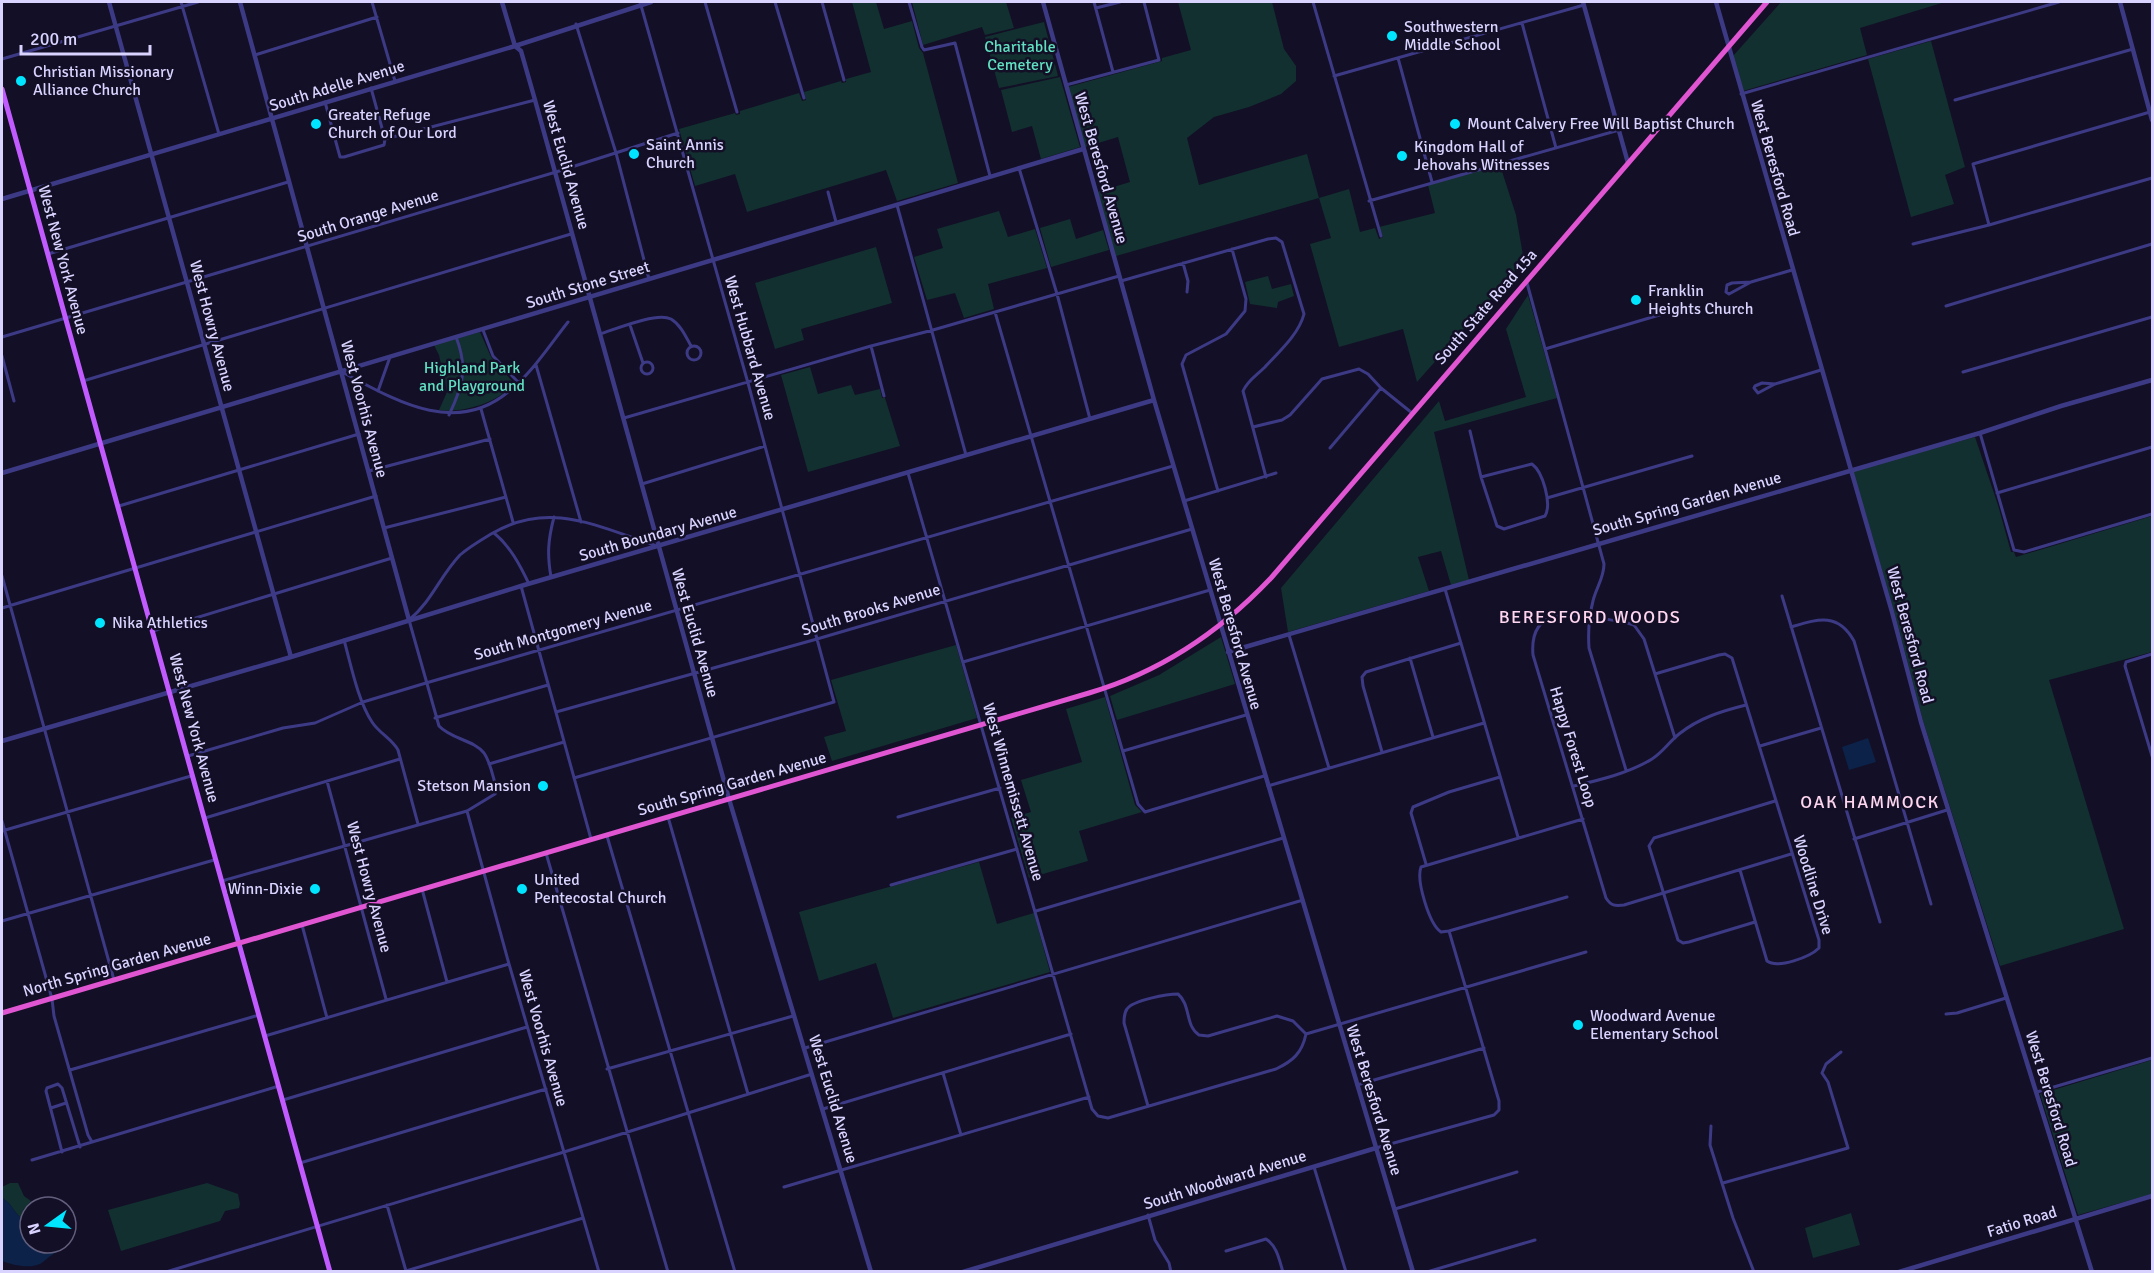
<svg xmlns="http://www.w3.org/2000/svg" width="2154" height="1273" font-family="Signika,sans-serif">
<style>
.green{fill:#12302f}
.water{fill:#0c2248}
.lines{fill:none;stroke-linecap:round;stroke-linejoin:round}
.minor{stroke:#3d3a85;stroke-width:3}
.tertiary{stroke:#3d3a85;stroke-width:4.5}
.primary{stroke:#c25bff;stroke-width:5}
.trunk{stroke:#e055d1;stroke-width:5}
.poi-dot{fill:#00e5ff;stroke:#130f26;stroke-width:2}
.labels{text-anchor:middle;dominant-baseline:central;stroke-width:5;stroke-linejoin:round;paint-order:stroke}
.poi-label{font-size:16px;fill:#d9d4ff;stroke:#130f26;text-anchor:start}
.park-label{font-size:16px;fill:#5fe0c0;stroke:#130f26}
.street-label{font-size:16px;fill:#d9d4ff;stroke:#130f26}
.neighbourhood-label{font-size:18px;letter-spacing:1.5px;fill:#ffd6f0;stroke:#130f26}
</style>
<rect width="100%" height="100%" fill="#130f26"/>
<path class="green" d="M852,2h24l8,27 28,-8 7,27 4,5 35,130 -61,18 -11,-31 -139,42 -12,-38 -40,12 -16,-57 56,-16 1,2 4,-1v-3l59,-18 3,8 4,-1 -2,-8 37,-11 1,2 4,-1v-3l25,-7z
M912,2h94l8,26 -29,7 -3,-8 -59,18z
M1178,2h94l12,47 12,17v15l-15,13 -32,13 -35,10 -27,21 12,47 108,-31 12,44 30,-9 11,43 15,-4 4,11 4,-2 -4,-10 56,-14 -7,-28 72,-20 16,50 8,46 -107,121 -14,-53 -64,18 -29,-103 21,-6 -12,-40 -203,58 -19,-64 33,-10 -12,-45 -33,10 -17,-60 94,-26v-3l29,-8z
M1781,2h164l-85,26 7,27 -124,36 -10,-35z
M1044,22l14,54 -59,12 -14,-51z
M1931,41l34,126 -20,8 9,29 -43,13 -43,-158z
M1060,77l20,70 -39,12 -9,-33 -20,6 -11,-42z
M999,211l9,26 27,-8 12,39 -59,16 6,25 -30,9 -9,-25 -28,7 -13,-43 29,-9 -6,-19z
M1070,219l6,20 27,-9 6,20 -58,17 -11,-39z
M876,247l16,56 -91,26 3,11 -29,9 -20,-66z
M1268,276l4,13 19,-5 3,12 -16,6 -1,6 -27,-4 -5,-22z
M1528,295l29,103 -123,34 35,148 -18,5 -10,-34 -23,6 11,34 -141,41 -7,-44 158,-187 6,20 81,-24 -20,-68z
M480,332l11,25 21,24c-6,21 -53,33 -73,29l8,-18 -8,-37 -5,-10z
M810,367l8,27 33,-9 4,10 25,-6 2,9h3l15,48 -92,26 -27,-97z
M1975,437l23,68 13,47h3l2,5 136,-41v136l-103,28 75,249 -124,37 -77,-245 -29,-110 -41,-140z
M1221,637l14,47 -118,36 -7,-24 49,-21z
M956,645l21,73 -145,43 -8,-24 22,-6 -15,-51z
M1105,697l30,108 7,7 -63,19 9,30 -59,17 -18,-60 20,-6 -10,-32 61,-18 -16,-53z
M979,862l18,62 37,-11 16,59 -157,46 -17,-55 -57,18 -20,-69z
M2152,1060v134l-74,21 -38,-121z
M10,1183h8l6,13 7,5 -8,9 2,4 5,1v6c-15,-2 -16,-17 -28,-23v-11z
M207,1183l31,11 2,10 -1,4 -14,3 -5,10 -99,30 -13,-41z
M1851,1213l9,32 -47,13 -8,-30z"/>
<path class="water" d="M1868,738l8,24 -27,8 -7,-23z
M2,1198c12,6 13,21 28,23v22h36v-20l1,1c5,19 -1,21 -15,31 -4,2 -8,7 -12,9 -12,5 -27,1 -38,-3z"/>
<g class="lines">
<path class="minor" d="M181,2l38,132
M372,2l23,79
M705,2l32,110
M775,2l29,96
M822,2l22,78
M909,2l13,45 2,3 31,-7 35,133
M1094,2l19,70
M1313,2l68,234
M1096,8l24,-6
M1522,23l34,125
M576,24l40,129 33,126
M255,55l122,-38
M1398,58l34,124
M2,59l196,-57
M1334,76l250,-71
M1066,85l93,-25 -15,-58
M1741,94l318,-92
M1955,100l178,-51
M325,102l15,55h4l40,-12 1,-6 -14,-51
M385,139l150,-39
M1019,168l38,126 33,125
M828,192l8,30
M1369,201l250,-71
M897,205l69,250
M1989,225l-16,-61 177,-52
M1913,244l76,-19 163,-47
M48,254l240,-72
M1183,263l5,18 -1,11
M1121,281l147,-42 8,-1 6,4 22,72c-5,20 -25,38 -39,53 -9,9 -17,13 -22,24l23,86
M1751,282l-19,1 -5,2 -1,7 3,2 22,-12 41,-12
M1527,283l77,281c0,14 -8,24 -11,37 -4,15 -5,32 -4,47l37,122
M1946,306l206,-62
M995,312l143,492 7,8 119,-36
M630,325l13,38
M483,330l10,26 25,26
M600,334c16,-5 56,-22 71,-15 10,6 15,18 20,27
M2,337l554,-165 122,-39
M871,346l13,50
M687 353a7 7 0 1 1 14 0a7 7 0 1 1-14 0Z
M1545,349l121,-36
M2,356l12,45
M641 368a6 6 0 1 1 12 0a6 6 0 1 1-12 0Z
M536,365l45,157
M342,372c51,27 112,65 166,20 24,-19 41,-46 60,-70
M1963,372l189,-55
M83,381l488,-147
M1775,384l-13,-1 -7,3 -1,2 4,5 17,-9 46,-14
M378,391l12,-34
M481,409l32,113
M449,415c14,-29 19,-48 7,-78
M624,418l247,-72 62,-16 186,-54
M1253,427l29,-7 8,-5 32,-36 37,-10 9,5 13,14 31,25
M1470,431l11,46 16,49 7,3 41,-13c7,-12 -2,-44 -13,-52l-51,13
M1980,433l34,117 10,2 128,-38
M1330,448l51,-60
M369,471l121,-32
M908,473l184,636 6,7 10,2 168,-49c17,-8 26,-16 30,-35
M642,484l123,-38
M1218,491l-36,-127 4,-9 40,-21 19,-23 1,-12 -14,-50
M1997,493l155,-46
M1547,498l145,-42
M1184,501l92,-28
M119,506l240,-72
M384,528l122,-31
M494,533c16,13 26,32 35,51
M2,576l112,404
M551,577c-4,-23 -3,-37 3,-60
M521,586l70,253
M1445,589l73,248
M1782,596l98,326
M2,608l374,-112
M1791,627c27,-8 47,-15 63,14l77,263
M153,631l239,-73
M1289,635l40,133
M344,640c7,25 14,61 28,82 7,11 20,17 26,28l20,74
M2152,654l-26,8 -1,4 27,90
M1410,658l23,79
M963,662l247,-72
M1655,674l64,-19 6,-1 7,4 87,282v8c-9,9 -41,21 -52,13l-27,-91
M556,712l261,-73 375,-110
M435,718l113,-33
M1675,738l-31,-99 -10,-14 -10,-3c-34,-4 -96,-26 -91,33l73,243c5,8 9,8 18,7l167,-51
M1760,746l61,-18
M1123,751l123,-36
M1382,752l-19,-66 -1,-9 4,-5 95,-29
M188,756l95,-28 32,-5 48,-21 63,-19 747,-217
M489,764l75,-22
M574,778l260,-76 -86,-319 -108,-381
M327,781l59,218
M1268,786l216,-63
M1574,786c26,-6 55,-13 78,-27 11,-7 17,-17 27,-25 20,-16 43,-23 67,-29
M467,811l42,153 90,308
M668,817l80,277
M898,817l102,-29
M205,818l195,-59
M2,821l50,178 2,17 34,119 4,7
M2,831l189,-55
M607,836l128,436
M1854,839l93,-29
M546,853l122,419
M1426,864l-15,-51 2,-6 36,-15 51,-15
M222,881l245,-70 28,-17 2,-4c-4,-12 -6,-27 -13,-37 -10,-13 -33,-14 -45,-27l-30,-106c23,-19 31,-44 51,-65 9,-8 21,-15 31,-21 58,-34 105,-8 163,11
M891,885l126,-36
M422,889l25,93
M1036,911l247,-73
M2,921l212,-61
M1755,922l-66,20 -6,1 -5,-3 -29,-94 5,-8 121,-37
M302,925l25,93
M1449,931l118,-34
M1946,1014l11,-1 49,-15
M1306,1034l280,-82
M265,1036l244,-72
M805,1048l498,-148
M607,1069l186,-53
M70,1070l189,-55
M943,1073l18,62
M1357,1085l127,-37
M2037,1092l115,-34
M283,1100l244,-73
M1148,1106l-24,-83c0,-5 0,-10 3,-14 6,-9 41,-15 51,-15 13,11 7,32 21,41l9,1 69,-20 16,5 13,13
M51,1108l15,-5
M823,1109l248,-75
M1711,1126l-1,19 23,73 21,54
M1376,1148l118,-33 5,-5v-9l-50,-170 -8,1c-12,-8 -25,-52 -20,-65l162,-48
M62,1152l-16,-61 1,-3 11,-4 4,4 18,59
M32,1160l247,-74
M300,1163l246,-74
M1314,1167l32,105
M1723,1183l125,-35 -20,-66 -6,-9 4,-9 15,-12
M784,1187l305,-90
M387,1205l19,66 177,-53
M1395,1209l122,-37
M1148,1215l7,25 14,23 2,9
M1226,1251l40,-12c11,7 13,20 17,33
M166,1272l398,-120 248,-78
M1427,1272l108,-32"/>
<path class="tertiary" d="M109,2l182,655
M240,2l169,618
M502,2l13,44 6,5 14,49 194,699 142,473
M1043,2l111,398 259,872
M1583,2l45,161
M1716,2l176,610 29,110 171,550
M2120,2l32,118
M2,199l513,-153 136,-44
M2,473l1081,-324
M1228,652l752,-219 81,-27 91,-26
M2,741l289,-84 230,-71 633,-186
M963,1272l413,-124
M1899,1272l253,-76"/>
<path class="primary" d="M2,89l328,1183"/>
<path class="trunk" d="M2,1013l1087,-320c72,-21 131,-61 182,-115l496,-576"/>
</g>
<g class="poi-dot">
<circle cx="1392" cy="36" r="6"/>
<circle cx="21" cy="81" r="6"/>
<circle cx="316" cy="124" r="6"/>
<circle cx="1455" cy="124" r="6"/>
<circle cx="634" cy="154" r="6"/>
<circle cx="1402" cy="156" r="6"/>
<circle cx="1636" cy="300" r="6"/>
<circle cx="100" cy="623" r="6"/>
<circle cx="543" cy="786" r="6"/>
<circle cx="315" cy="889" r="6"/>
<circle cx="522" cy="889" r="6"/>
<circle cx="1578" cy="1025" r="6"/>
</g>
<g class="labels">
<g class="poi-label">
<text x="1404" y="27">Southwestern<tspan x="1404" dy="18">Middle School</tspan></text>
<text x="33" y="72">Christian Missionary<tspan x="33" dy="18">Alliance Church</tspan></text>
<text x="328" y="115">Greater Refuge<tspan x="328" dy="18">Church of Our Lord</tspan></text>
<text x="1467" y="124">Mount Calvery Free Will Baptist Church</text>
<text x="646" y="145">Saint Annis<tspan x="646" dy="18">Church</tspan></text>
<text x="1414" y="147">Kingdom Hall of<tspan x="1414" dy="18">Jehovahs Witnesses</tspan></text>
<text x="1648" y="291">Franklin<tspan x="1648" dy="18">Heights Church</tspan></text>
<text x="112" y="623">Nika Athletics</text>
<text x="531" y="786" text-anchor="end">Stetson Mansion</text>
<text x="534" y="880">United<tspan x="534" dy="18">Pentecostal Church</tspan></text>
<text x="303" y="889" text-anchor="end">Winn-Dixie</text>
<text x="1590" y="1016">Woodward Avenue<tspan x="1590" dy="18">Elementary School</tspan></text>
</g>
<g class="park-label">
<text x="1020" y="47">Charitable<tspan x="1020" dy="18">Cemetery</tspan></text>
<text x="472" y="368">Highland Park<tspan x="472" dy="18">and Playground</tspan></text>
</g>
<g class="street-label">
<text transform="translate(337 86) rotate(-17)">South Adelle Avenue</text>
<text transform="translate(566 165) rotate(74)">West Euclid Avenue</text>
<text transform="translate(1101 168) rotate(74)">West Beresford Avenue</text>
<text transform="translate(1775 168) rotate(74)">West Beresford Road</text>
<text transform="translate(368 216) rotate(-17)">South Orange Avenue</text>
<text transform="translate(63 260) rotate(75)">West New York Avenue</text>
<text transform="translate(588 285) rotate(-17)">South Stone Street</text>
<text transform="translate(1486 307) rotate(-49)">South State Road 15a</text>
<text transform="translate(212 326) rotate(75)">West Howry Avenue</text>
<text transform="translate(750 348) rotate(74)">West Hubbard Avenue</text>
<text transform="translate(364 409) rotate(75)">West Voorhis Avenue</text>
<text transform="translate(1687 504) rotate(-16)">South Spring Garden Avenue</text>
<text transform="translate(658 534) rotate(-16)">South Boundary Avenue</text>
<text transform="translate(871 610) rotate(-17)">South Brooks Avenue</text>
<text transform="translate(563 630) rotate(-16)">South Montgomery Avenue</text>
<text transform="translate(695 633) rotate(74)">West Euclid Avenue</text>
<text transform="translate(1235 634) rotate(74)">West Beresford Avenue</text>
<text transform="translate(1910 635) rotate(75)">West Beresford Road</text>
<text transform="translate(194 728) rotate(75)">West New York Avenue</text>
<text transform="translate(1573 747) rotate(73)">Happy Forest Loop</text>
<text transform="translate(732 784) rotate(-16)">South Spring Garden Avenue</text>
<text transform="translate(1013 792) rotate(74)">West Winnemissett Avenue</text>
<text transform="translate(1813 885) rotate(73)">Woodline Drive</text>
<text transform="translate(369 887) rotate(75)">West Howry Avenue</text>
<text transform="translate(117 965) rotate(-16)">North Spring Garden Avenue</text>
<text transform="translate(543 1038) rotate(74)">West Voorhis Avenue</text>
<text transform="translate(833 1099) rotate(73)">West Euclid Avenue</text>
<text transform="translate(2051 1099) rotate(73)">West Beresford Road</text>
<text transform="translate(1374 1100) rotate(73)">West Beresford Avenue</text>
<text transform="translate(1225 1180) rotate(-17)">South Woodward Avenue</text>
<text transform="translate(2022 1222) rotate(-17)">Fatio Road</text>
</g>
<g class="neighbourhood-label">
<text x="1590" y="617">BERESFORD WOODS</text>
<text x="1870" y="802">OAK HAMMOCK</text>
</g>
</g>
<rect width="2154" height="1273" fill="none" stroke="#d9d4ff" stroke-width="6"/>
<g transform="translate(48 1225) rotate(255)"><circle r="28" fill="#130f26" stroke="#625e7d" stroke-width="1.5"/>
<path d="M0-4.5L10 22L0 15L-10 22Z" fill="#00e5ff"/>
<text y="-9" font-size="16" font-weight="bold" text-anchor="middle" fill="#d9d4ff">N</text>
</g>
<path d="M21 45v9h129v-9" fill="none" stroke="#d9d4ff" stroke-width="3"/>
<text x="30" y="45" font-size="18" fill="#d9d4ff" stroke="#130f26" stroke-width="4.5" paint-order="stroke">200 m</text>
</svg>
